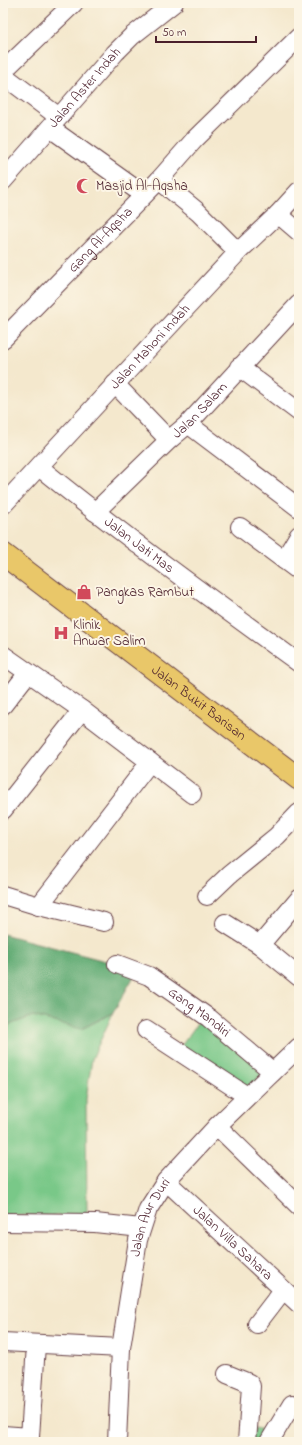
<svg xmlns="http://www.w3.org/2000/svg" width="302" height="1445" font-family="'Indie Flower',sans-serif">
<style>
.green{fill:#79c888;stroke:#62745a}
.forest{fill:#62ac74;stroke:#566650}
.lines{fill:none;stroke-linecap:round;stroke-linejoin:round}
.minor-casing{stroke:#643d43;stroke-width:20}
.major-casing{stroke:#643d43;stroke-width:24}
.minor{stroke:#fff;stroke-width:18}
.major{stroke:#e9c769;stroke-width:22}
.labels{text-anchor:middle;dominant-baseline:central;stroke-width:4;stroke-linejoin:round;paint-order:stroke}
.street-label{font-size:14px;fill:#4a1f2b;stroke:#fcf5e5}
.poi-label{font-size:14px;fill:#4a1f2b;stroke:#fcf5e5;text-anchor:start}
</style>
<rect width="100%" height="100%" fill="#fcf5e5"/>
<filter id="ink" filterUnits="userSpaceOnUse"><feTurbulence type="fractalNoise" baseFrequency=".025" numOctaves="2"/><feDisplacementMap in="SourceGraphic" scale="8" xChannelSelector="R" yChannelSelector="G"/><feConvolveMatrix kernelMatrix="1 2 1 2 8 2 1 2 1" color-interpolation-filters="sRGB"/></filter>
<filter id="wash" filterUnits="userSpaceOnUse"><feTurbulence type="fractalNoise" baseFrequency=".012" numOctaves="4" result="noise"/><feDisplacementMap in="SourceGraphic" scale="16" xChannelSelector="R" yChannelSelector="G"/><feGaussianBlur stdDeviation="0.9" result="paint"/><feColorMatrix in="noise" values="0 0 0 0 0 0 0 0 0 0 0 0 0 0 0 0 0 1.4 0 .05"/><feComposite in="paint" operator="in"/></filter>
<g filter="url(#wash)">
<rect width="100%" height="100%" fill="#f4e8cd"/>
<path class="green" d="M113,1013l-21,46 -6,40 1,117 -84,-1v-174l6,-16 24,-9 48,13z
M202,1017l65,52 -22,26 -66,-46z
M255,1428l13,3 -4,11h-14z"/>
<path class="forest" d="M3,934l114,30 20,7 -24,42 -32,16 -48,-13 -24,9 -6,16z"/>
</g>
<g filter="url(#ink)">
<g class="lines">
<defs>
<g id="minor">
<path d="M3,71l71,-68"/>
<path d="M3,75l56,42"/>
<path d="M50,128l94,67"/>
<path d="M159,180l39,32 40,40"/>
<path id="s1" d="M3,181l112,-128 17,-17 42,-33"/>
<path d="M278,214l21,18"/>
<path id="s2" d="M3,339l156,-159 36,-41 104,-102"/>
<path d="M239,367l60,45"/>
<path d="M115,384l54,56"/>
<path d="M188,424l111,84"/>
<path id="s3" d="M39,467c85,69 172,132 260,196"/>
<path id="s4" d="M3,505l235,-253 40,-38 21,-23"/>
<path id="s5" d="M95,512l74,-72 19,-16 111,-120"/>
<path d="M240,527l59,44"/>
<path d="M284,560l15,-25"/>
<path d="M3,655l79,55 110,84"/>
<path d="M3,705l25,-32"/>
<path d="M3,810l79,-100"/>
<path d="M3,895l36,11 65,16"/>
<path d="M207,896l22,-21 48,-39 22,-23"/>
<path d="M39,906l111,-144"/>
<path d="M225,923l35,22 39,32"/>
<path d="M260,945l39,-46"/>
<path id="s6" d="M117,964l32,12 60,42 64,54"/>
<path d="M146,1030l101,66"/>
<path d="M217,1126l82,80"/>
<path id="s7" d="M166,1181l133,123"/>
<path d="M3,1222l92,1 46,5"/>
<path d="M257,1324l26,-34"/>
<path d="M3,1342l118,6"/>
<path d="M227,1374l22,9 2,3 -4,56"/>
<path d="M3,1435l27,2 6,-92"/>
<path id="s8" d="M117,1442l4,-94 17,-108 10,-31 18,-28 51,-55 82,-79"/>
<path d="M269,1442l23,-38"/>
</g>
<g id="major">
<path id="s9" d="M3,554l296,225"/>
</g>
</defs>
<use href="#minor" class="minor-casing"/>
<use href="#major" class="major-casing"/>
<use href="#minor" class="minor"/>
<use href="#major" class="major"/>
</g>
</g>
<defs>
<symbol id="mosque-bare" viewBox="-9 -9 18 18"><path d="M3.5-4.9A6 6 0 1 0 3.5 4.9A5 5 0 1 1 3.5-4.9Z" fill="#d1495b" stroke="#fcf5e5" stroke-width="2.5" paint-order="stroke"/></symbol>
<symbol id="shop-bare" viewBox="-9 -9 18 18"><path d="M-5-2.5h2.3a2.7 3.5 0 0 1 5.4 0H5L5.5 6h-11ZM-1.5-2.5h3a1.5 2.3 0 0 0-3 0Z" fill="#d1495b" stroke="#fcf5e5" stroke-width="2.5" paint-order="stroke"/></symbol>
<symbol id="hospital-bare" viewBox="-9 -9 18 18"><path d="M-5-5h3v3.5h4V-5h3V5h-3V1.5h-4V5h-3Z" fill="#d1495b" stroke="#fcf5e5" stroke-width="2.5" paint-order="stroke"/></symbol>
</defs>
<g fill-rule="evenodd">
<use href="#mosque-bare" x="73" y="175" width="22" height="22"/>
<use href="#shop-bare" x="73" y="581" width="22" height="22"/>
<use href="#hospital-bare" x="50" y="622" width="22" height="22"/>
</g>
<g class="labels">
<g class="street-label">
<text stroke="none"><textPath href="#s1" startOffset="124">Jalan Aster Indah</textPath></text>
<text stroke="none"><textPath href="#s2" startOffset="139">Gang Al-Aqsha</textPath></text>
<text stroke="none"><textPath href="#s4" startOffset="216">Jalan Mahoni Indah</textPath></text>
<text stroke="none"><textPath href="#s5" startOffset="146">Jalan Salam</textPath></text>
<text stroke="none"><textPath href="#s3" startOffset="127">Jalan Jati Mas</textPath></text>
<text stroke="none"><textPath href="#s9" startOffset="246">Jalan Bukit Barisan</textPath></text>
<text stroke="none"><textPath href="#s6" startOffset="96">Gang Mandiri</textPath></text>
<text stroke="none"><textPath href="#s8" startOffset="229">Jalan Aur Duri</textPath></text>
<text stroke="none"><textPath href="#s7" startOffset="91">Jalan Villa Sahara</textPath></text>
</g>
<g class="poi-label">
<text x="96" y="186">Masjid Al-Aqsha</text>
<text x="96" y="592">Pangkas Rambut</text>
<text x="73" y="625">Klinik<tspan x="73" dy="16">Anwar Salim</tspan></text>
</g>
</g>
<rect width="302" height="1445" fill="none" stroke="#fcf5e5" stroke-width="16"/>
<path d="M156 36v6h100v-6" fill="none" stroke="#4a1f2b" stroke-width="2"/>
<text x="162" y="36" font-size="12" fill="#4a1f2b" stroke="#fcf5e5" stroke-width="3" paint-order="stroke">50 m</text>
</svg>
